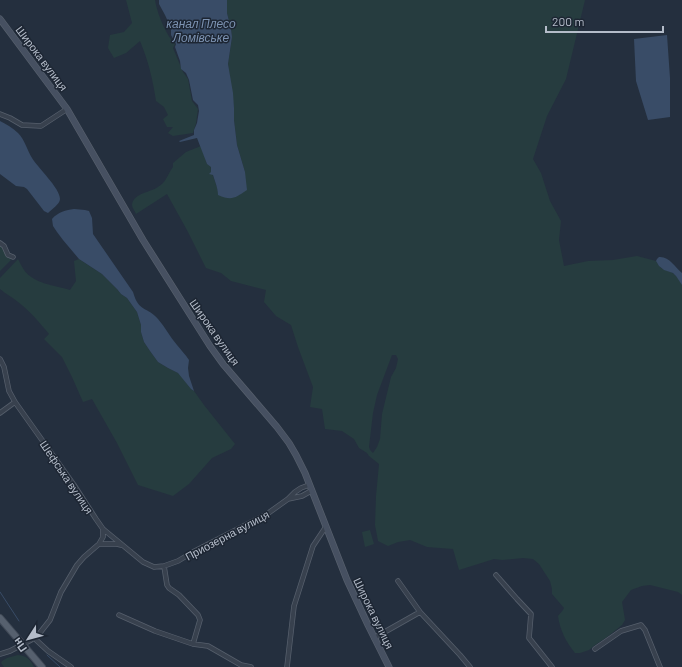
<svg xmlns="http://www.w3.org/2000/svg" width="682" height="667" font-family="Barlow,sans-serif">
<style>
.green{fill:#263c3f;fill-rule:evenodd}
.water{fill:#394c67}
.lines{fill:none;stroke-linecap:round;stroke-linejoin:round}
.stream{stroke:#394c67;stroke-width:1}
.minor-casing{stroke:#565f6c;stroke-width:5.5}
.secondary-casing{stroke:#565f6c;stroke-width:7}
.primary-casing{stroke:#414a57;stroke-width:8}
.minor{stroke:#38414e;stroke-width:4}
.secondary{stroke:#465061;stroke-width:5.5}
.primary{stroke:#56606e;stroke-width:6}
.labels{text-anchor:middle;dominant-baseline:central;stroke-width:3;stroke-linejoin:round;paint-order:stroke}
.street-label{font-size:11px;fill:#b4bcc9;stroke:#1d2633}
.water-label{font-size:12px;font-style:italic;fill:#7c92b1;stroke:#1d2633}
</style>
<rect width="100%" height="100%" fill="#242f3e"/>
<path class="green" d="M126,0h29c2,13 11,35 20,44l-2,4 10,24 5,7 4,22 6,8 -2,14 -3,10 -20,3 -5,-3 5,-6h-6l-4,-8 5,-4 -4,-8 -8,-6c-3,-21 -8,-41 -16,-60l-14,12 -12,5 -6,-10 2,-13 14,-3 8,-9z
M227,0h358l-19,79 -19,37 -14,43 8,14 9,28 11,20 -2,19 5,26 24,-5 25,-1 24,-4 19,5c7,12 10,7 18,13 4,3 6,7 8,11v310l-4,-3 -28,-7 -8,1 -11,4 -9,12 3,18 -3,5 -15,12 -12,8 -6,5 -9,3h-5c-9,-11 -15,-23 -17,-37l5,-6 1,-2 -12,-14v-5l-2,-8 -11,-17 -6,-5 -10,-1 -21,2 -8,-1 -35,11 -6,-21 -26,-2 -17,-7 -12,2 -10,4 -10,-5 -3,-16 1,-29 3,-32 -10,-8 -2,-3 -8,-5 -5,-9 -12,-8 -17,-2 -3,-20 -12,-2 3,-20 -15,-40 -7,-22 -15,-9 -12,-14 2,-12 -35,-9 -10,-8 -15,-5 -18,-36 -21,-38 -31,20c-1,-3 -4,-6 -4,-9 1,-10 13,-12 20,-15 3,-1 8,-4 11,-7 4,-4 6,-11 10,-16v-4l13,-11 15,-6 6,18 4,2c-1,5 1,6 2,10 2,5 3,9 5,14l27,-18 -8,-27 -3,-25v-12l-6,-44 4,-27 -1,-8 -4,-16zM392,355h4l2,4 -2,9 -5,9 -9,37 -2,25 -3,8 -4,6 -3,-3 -1,-3 4,-34 4,-18z
M0,244l4,3 7,13 -11,11z
M18,259c2,4 4,8 6,11 10,14 30,15 46,20l6,-9 -2,-20 5,-2 23,15 15,15 4,5 6,4 10,14 4,13v7l3,10 6,9 8,11 10,6 10,5 3,2 10,14 3,2 10,14 31,39 -4,5 -19,9 -23,26 -16,12 -35,-11 -21,-42 -25,-44 -9,3 -11,-25 -10,-20 -18,-18 5,-5c-9,-11 -19,-23 -31,-32 -6,-5 -12,-8 -18,-13v-11z
M370,530l4,14 -9,3 -3,-15z
M18,655c9,1 12,4 16,12h-30l-3,-4 1,-2 5,-3z"/>
<path class="water" d="M159,0h68v13l4,16 1,8 -4,27 5,29 1,15v12l3,25 8,27 2,18c-12,8 -15,11 -29,5 0,-7 -3,-13 -5,-20l-4,-1 2,-2v-5l-4,-3 -10,-26 -17,4 -1,-1 15,-6v-5l3,-7 2,-12 -1,-6 -5,-5 -4,-20 -3,-7 -5,-4 -1,-8 -5,-14 1,-3 -5,-9v-7l-6,-13 -6,-11z
M667,35l3,43v39l-22,3 -12,-39 -2,-42z
M0,121c6,3 13,7 18,12 7,7 9,17 14,25 6,10 28,30 28,41 0,5 -9,11 -12,14l-4,-2 -17,-22 -3,-2 -8,-1 -16,-12z
M74,209l11,1 4,1 3,7 1,16 40,58c6,21 14,14 25,27 7,8 12,18 19,26 4,5 8,9 12,15l-1,8 1,8 5,15 -3,-2 -13,-16 -10,-5 -10,-6 -8,-11 -6,-9 -3,-10v-7l-4,-13 -10,-14 -6,-4 -4,-5 -15,-15 -23,-15 -16,-19 -6,-8 -4,-6 -1,-7c6,-7 14,-9 22,-10z
M659,257c10,-1 16,10 23,16v12l-6,-9 -3,-3 -9,-3 -5,-4 -3,-5 1,-2z"/>
<g class="lines">
<path class="stream" d="M0,592l19,29
M47,655l13,12"/>
<defs>
<path id="minor" d="M0,114l10,4 12,7 19,1 26,-17
M0,243l4,3 4,9 5,2
M0,359l4,8 5,24 6,11 59,83 22,34 7,10 40,33 11,5 10,-1 14,-5 15,-9 74,-38 21,-15 7,-7 6,-4 8,-3
M0,413l15,-11
M288,499l14,-3 9,-5
M99,544l4,-7v-8
M164,566l3,19 2,3 10,7 19,20 2,5 -7,24
M496,575l21,24 14,15 -2,24 23,29
M398,581l22,31 40,43 10,12
M119,615l36,16 38,13 15,2 33,19 10,2
M34,638l14,13 23,16
M374,638l46,-26
M595,649l26,-18 20,-6 4,5 15,37
M0,654l10,-3 21,-11 8,-6 11,-14 11,-28 16,-27 7,-8 15,-13h18l4,1
M287,667l7,-61 19,-60 12,-18"/>
<path id="secondary" d="M0,19l67,90 76,131 67,106 13,18 54,63 12,16 7,12 9,18 42,107 21,45 21,42"/>
<path id="primary" d="M0,618l42,49"/>
</defs>
<use href="#minor" class="minor-casing"/>
<use href="#secondary" class="secondary-casing"/>
<use href="#primary" class="primary-casing"/>
<use href="#minor" class="minor"/>
<use href="#secondary" class="secondary"/>
<use href="#primary" class="primary"/>
</g>
<g class="labels">
<g class="street-label">
<text transform="translate(42 58) rotate(53)">Широка вулиця</text>
<text transform="translate(215 332) rotate(55)">Широка вулиця</text>
<text transform="translate(67 477) rotate(56)">Шефська вулиця</text>
<text transform="translate(227 535) rotate(-28)">Приозерна вулиця</text>
<text transform="translate(374 613) rotate(64)">Широка вулиця</text>
</g>
<g class="water-label">
<text x="201" y="23">канал Плесо<tspan x="201" dy="14">Ломівське</tspan></text>
</g>
</g>
<g transform="translate(28 639) rotate(234)" stroke="#1d2633" stroke-width="3" paint-order="stroke">
<path d="M0-3L7 15L0 10L-7 15Z" fill="#b4bcc9"/>
<text y="-6" font-size="11" font-weight="bold" text-anchor="middle" fill="#b4bcc9">Пн</text>
</g>
<path d="M546 26v6h117v-6" fill="none" stroke="#b4bcc9" stroke-width="2"/>
<text x="552" y="26" font-size="12" fill="#b4bcc9" stroke="#1d2633" stroke-width="3" paint-order="stroke">200 m</text>
</svg>
